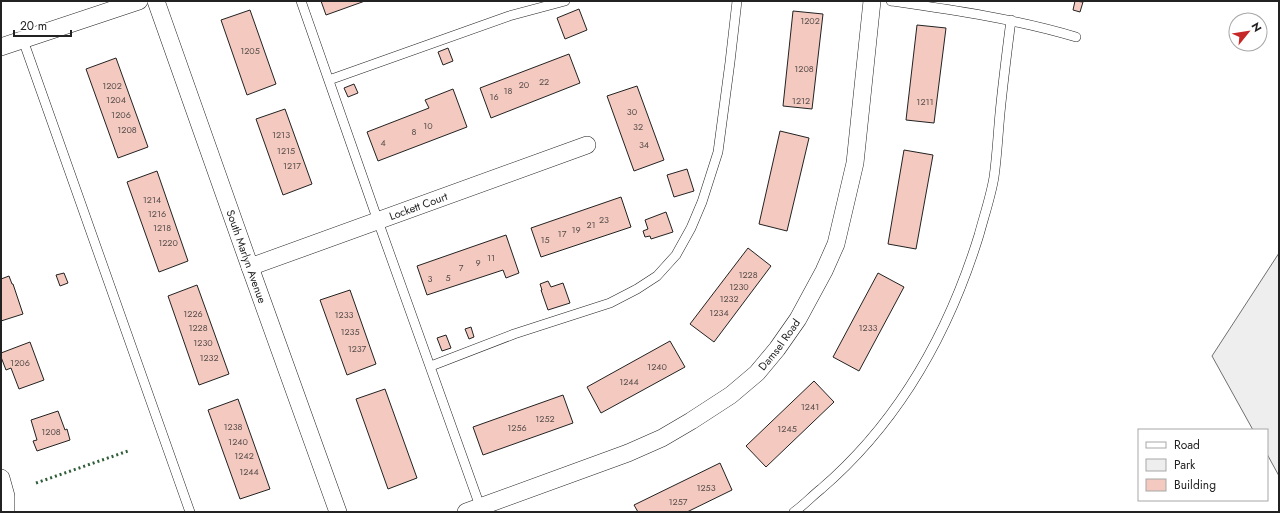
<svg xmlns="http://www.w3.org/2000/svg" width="1280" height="513" font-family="Jost,sans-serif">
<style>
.green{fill:#eee;stroke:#6f6f6f}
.building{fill:#f3c9c0;stroke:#222}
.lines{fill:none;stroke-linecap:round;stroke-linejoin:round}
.service-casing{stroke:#222;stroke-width:10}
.minor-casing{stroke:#222;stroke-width:18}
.service{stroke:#fff;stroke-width:9}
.minor{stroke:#fff;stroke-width:17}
.hedge{stroke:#2f5e38;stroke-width:3;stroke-dasharray:2 3;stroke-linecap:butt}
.labels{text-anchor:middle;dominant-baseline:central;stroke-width:3;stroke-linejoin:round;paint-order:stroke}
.number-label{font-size:9px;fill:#564c4a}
.street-label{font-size:11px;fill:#222;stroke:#fff}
</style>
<rect width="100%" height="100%" fill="#fff"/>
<path class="green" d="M1279,253v223l-12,-22v-24h-14l-41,-74z"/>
<path class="building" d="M321,1h44l-39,14z
M1075,1l8,1 -3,10 -7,-2z
M579,9l8,21 -22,9 -8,-21z
M250,10l26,74 -29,11 -26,-75z
M793,11l30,3 -11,95 -29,-3z
M917,25l29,3 -12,95 -28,-3z
M448,48l5,13 -10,4 -5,-13z
M569,54l11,29 -89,35 -11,-30z
M116,58l32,89 -30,11 -32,-89z
M354,84l4,9 -10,4 -4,-9z
M637,86l27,74 -30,11 -27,-75z
M453,89l14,38 -89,34 -11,-29 62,-24 -4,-8z
M285,109l27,75 -29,11 -27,-76z
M780,131l29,7 -22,93 -28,-7z
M904,150l29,5 -17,94 -28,-5z
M687,169l7,22 -20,6 -7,-22z
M157,171l31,90 -29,11 -32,-90z
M621,197l10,30 -90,30 -10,-29z
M666,212l7,20 -22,7 -1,-3 -5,1 -2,-6 5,-2 -3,-9z
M506,235l13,38 -13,5 -3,-8 -76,25 -10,-29z
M748,248l23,18 -57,76 -24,-18z
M64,273l4,10 -8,3 -4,-11z
M878,273l26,14 -45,84 -26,-14z
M9,276l3,8h1l10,30 -22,7v-42z
M548,281l3,6 12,-4 7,20 -22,7 -7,-20h1l-2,-6z
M197,285l32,89 -30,11 -31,-89z
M350,290l26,74 -29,11 -27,-75z
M471,327l3,10 -5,2 -4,-10z
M446,335l5,13 -9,3 -5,-13z
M670,341l15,26 -84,46 -14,-26z
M30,342l14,38 -25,9 -8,-21 -5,2 -5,-13v-4z
M814,381l20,21 -68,65 -20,-21z
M385,389l32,89 -29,11 -32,-90z
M563,395l10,28 -90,32 -10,-28z
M238,399l32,90 -30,10 -32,-89z
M58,411l7,19 2,-1 3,11 -33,11 -4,-10 4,-1 -6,-20z
M720,463l12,27 -45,22h-49l-4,-7z"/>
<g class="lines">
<defs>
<path id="service" d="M301,1l77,220 103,288
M891,1c62,9 125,18 185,36
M23,40l167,472
M329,80l180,-64 56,-15
M431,366l83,-32 96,-31 27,-14 20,-13 19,-21 15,-27 11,-26 16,-50 12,-90 7,-61
M794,512c10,-7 18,-16 27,-23 78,-67 128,-157 158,-254 5,-19 12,-39 15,-58 3,-21 4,-43 6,-64 3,-31 7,-62 11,-93"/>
<g id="minor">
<path id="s1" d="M156,1l94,266 88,245"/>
<path d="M1,47l138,-46"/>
<path id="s2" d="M250,267l337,-122"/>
<path d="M1,478l5,18v16"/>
<path id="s3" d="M466,512l162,-59 34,-15 29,-17 40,-26 26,-22 20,-24 21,-30 26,-48 12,-27 19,-81 17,-162"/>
</g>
</defs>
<use href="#service" class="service-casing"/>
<use href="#minor" class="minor-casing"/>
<use href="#service" class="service"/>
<use href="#minor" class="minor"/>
<path class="hedge" d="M36,483l92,-32"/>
</g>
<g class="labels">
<g class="number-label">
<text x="810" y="20">1202</text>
<text x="250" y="50">1205</text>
<text x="804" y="68">1208</text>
<text x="544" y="81">22</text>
<text x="524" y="84">20</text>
<text x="112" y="85">1202</text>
<text x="508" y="90">18</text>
<text x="494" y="96">16</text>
<text x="116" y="99">1204</text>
<text x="801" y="100">1212</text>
<text x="925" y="101">1211</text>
<text x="632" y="111">30</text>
<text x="121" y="114">1206</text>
<text x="428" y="125">10</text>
<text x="638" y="126">32</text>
<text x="127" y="129">1208</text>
<text x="414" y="131">8</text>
<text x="281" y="134">1213</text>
<text x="383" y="142">4</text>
<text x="644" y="144">34</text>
<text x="286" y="150">1215</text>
<text x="292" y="165">1217</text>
<text x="152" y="199">1214</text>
<text x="157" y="213">1216</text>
<text x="604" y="219">23</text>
<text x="591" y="224">21</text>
<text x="162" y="227">1218</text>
<text x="576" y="229">19</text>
<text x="562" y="233">17</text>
<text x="545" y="239">15</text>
<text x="168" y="242">1220</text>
<text x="491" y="257">11</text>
<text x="478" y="262">9</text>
<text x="461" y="267">7</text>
<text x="748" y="274">1228</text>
<text x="448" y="277">5</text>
<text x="430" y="278">3</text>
<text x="739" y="286">1230</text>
<text x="729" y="298">1232</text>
<text x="719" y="312">1234</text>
<text x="193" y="313">1226</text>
<text x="344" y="314">1233</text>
<text x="198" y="327">1228</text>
<text x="868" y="327">1233</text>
<text x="350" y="331">1235</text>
<text x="203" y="342">1230</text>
<text x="357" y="348">1237</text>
<text x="209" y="357">1232</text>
<text x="20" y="362">1206</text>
<text x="657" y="366">1240</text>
<text x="629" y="381">1244</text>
<text x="810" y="406">1241</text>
<text x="545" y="418">1252</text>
<text x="233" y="426">1238</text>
<text x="517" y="427">1256</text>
<text x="787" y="428">1245</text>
<text x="51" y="431">1208</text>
<text x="238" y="441">1240</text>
<text x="244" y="455">1242</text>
<text x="249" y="471">1244</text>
<text x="706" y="487">1253</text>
<text x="678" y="501">1257</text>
</g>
<g class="street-label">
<text stroke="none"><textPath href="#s2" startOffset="179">Lockett Court</textPath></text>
<text stroke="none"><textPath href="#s1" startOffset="271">South Marlyn Avenue</textPath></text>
<text stroke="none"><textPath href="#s3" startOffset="361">Damsel Road</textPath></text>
</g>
</g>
<rect width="1280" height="513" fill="none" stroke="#222222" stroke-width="4"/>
<rect x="1138" y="429" width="130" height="72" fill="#ffffff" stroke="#a7a7a7"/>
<rect x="1146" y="442" width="20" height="6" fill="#ffffff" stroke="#a7a7a7"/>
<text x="1174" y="449" font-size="12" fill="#222222">Road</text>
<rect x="1146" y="459" width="20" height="12" fill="#eeeeee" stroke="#a7a7a7"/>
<text x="1174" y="469" font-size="12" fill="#222222">Park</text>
<rect x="1146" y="479" width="20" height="12" fill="#f3c9c0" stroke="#a7a7a7"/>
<text x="1174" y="489" font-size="12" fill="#222222">Building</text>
<g transform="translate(1248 32) rotate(60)"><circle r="19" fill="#ffffff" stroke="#a7a7a7"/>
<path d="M0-3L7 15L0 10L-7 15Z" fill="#c62828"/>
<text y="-6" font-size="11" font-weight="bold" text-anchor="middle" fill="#222222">N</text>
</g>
<path d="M14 30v6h57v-6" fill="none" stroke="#222222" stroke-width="2"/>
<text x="20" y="30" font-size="12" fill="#222222" stroke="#ffffff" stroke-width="3" paint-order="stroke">20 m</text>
</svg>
